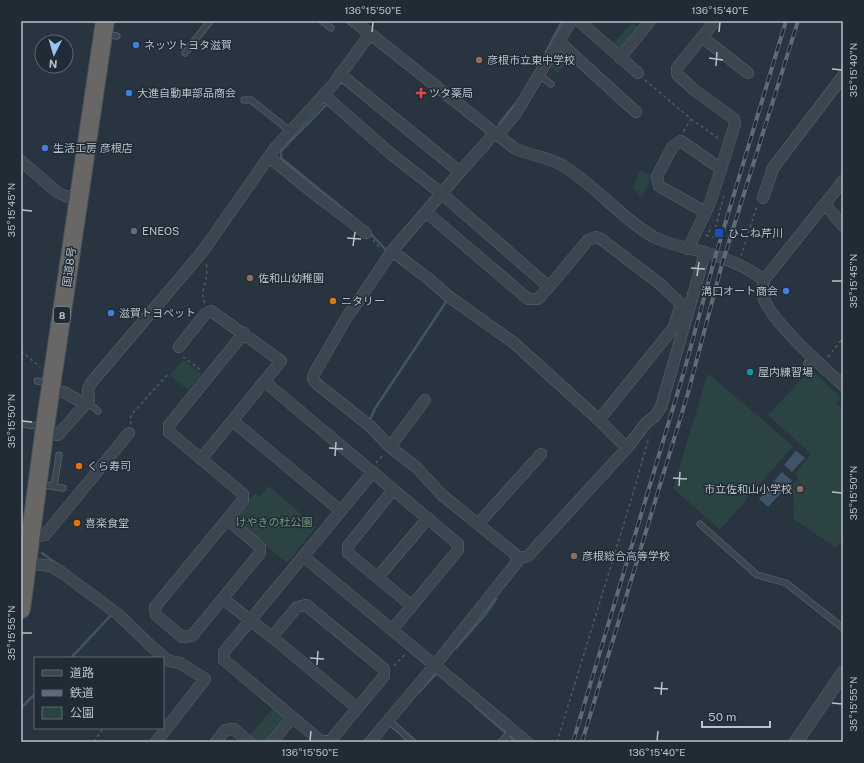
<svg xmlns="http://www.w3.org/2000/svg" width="864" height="763" font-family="'Public Sans','Noto Sans JP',sans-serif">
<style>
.green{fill:#2b4342}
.water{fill:#3f5468}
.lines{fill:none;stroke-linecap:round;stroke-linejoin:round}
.stream{stroke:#3f5468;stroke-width:2.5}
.service-casing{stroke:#5a646e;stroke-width:7}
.minor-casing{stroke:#5a646e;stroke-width:12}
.tertiary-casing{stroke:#5a646e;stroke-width:14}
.trunk-casing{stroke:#47515b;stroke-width:20}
.path{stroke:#4a5f60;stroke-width:1.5;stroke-dasharray:3 3;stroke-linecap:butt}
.service{stroke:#3c4650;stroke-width:5.5}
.minor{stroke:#3c4650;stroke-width:11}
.tertiary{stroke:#3c4650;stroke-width:13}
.trunk{stroke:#686765;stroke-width:18}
.rail-casing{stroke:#5f6b77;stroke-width:4}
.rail{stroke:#212b36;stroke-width:2.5;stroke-dasharray:8;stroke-linecap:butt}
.ticks{fill:none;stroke:#b9c1ca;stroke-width:1.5}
.shop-dot{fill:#3f7fe0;stroke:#212b36;stroke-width:1.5}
.education-dot{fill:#8d6e63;stroke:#212b36;stroke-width:1.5}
.health-dot{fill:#e0444e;stroke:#212b36;stroke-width:1.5}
.service-dot{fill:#5c6f8a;stroke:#212b36;stroke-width:1.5}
.transit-dot{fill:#1a4fb4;stroke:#212b36;stroke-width:1.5}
.food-dot{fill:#e8710a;stroke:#212b36;stroke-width:1.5}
.culture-dot{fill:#0f9aa8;stroke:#212b36;stroke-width:1.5}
.labels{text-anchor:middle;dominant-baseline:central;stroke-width:3;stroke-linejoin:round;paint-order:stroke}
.shield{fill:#212b36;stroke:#8b949e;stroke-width:1}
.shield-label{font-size:10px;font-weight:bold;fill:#b9c1ca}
.poi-label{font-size:11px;fill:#b9c1ca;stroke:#212b36;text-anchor:start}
.street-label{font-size:11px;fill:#b9c1ca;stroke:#212b36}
.park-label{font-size:11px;fill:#729a77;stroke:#212b36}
.neatline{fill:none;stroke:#b9c1ca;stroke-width:1.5}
.ticks-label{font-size:10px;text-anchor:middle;fill:#b9c1ca}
</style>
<rect width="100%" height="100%" fill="#283540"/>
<path class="green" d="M632,22l7,5 -21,25 -6,-6z
M558,53l9,1 4,3 -13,16 -7,-6z
M640,170l12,6 -10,21 -9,-9z
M183,360l19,14 -14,16 -18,-15z
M811,369l30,29 -5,5 7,5v131l-7,9 -43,-30 1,-23 -5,-6 10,-11 -4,-4 16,-20 -43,-39z
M709,374l84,72 -73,84 -47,-42 34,-112z
M269,486l47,41 -29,36 -49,-40 -1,-9 18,-21 4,4z
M274,707l9,7v11l-16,17h-11l-7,-6z"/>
<path class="water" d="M796,451l9,7 -13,14 -8,-7z
M782,472l10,9 -24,26 -9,-8z"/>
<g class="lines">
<path class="stream" d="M345,21l7,5
M546,52l16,-31
M326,105l-45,46v7l71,58
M499,124l16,-20
M370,233l17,18
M370,419l6,-12 70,-105
M42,553l12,9
M456,648l29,-33 11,-16
M71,658l41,-44
M419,692l18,-19 1,1
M475,706l41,36
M21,708l14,-14"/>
<defs>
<path id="service" d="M322,21l9,7
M105,34l12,2
M185,53l25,-32
M539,75l12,9
M244,100h7l39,31
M807,363l6,-5
M37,381l12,2
M87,402l11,9
M23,424l20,3
M40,484l23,4
M54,487l5,-32
M700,524l57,51 29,8 57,45
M388,720l25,22
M501,742l11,-12"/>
<path id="minor" d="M354,21l160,127c16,8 36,9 51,19 32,20 56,51 89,70 16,8 33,11 50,15 21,6 43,15 60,28
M579,21l59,52
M715,21l-38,47v6l16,15 41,30 1,5 -14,45
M702,37l46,36
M558,41l78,71
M620,58l30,-37
M340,74l120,98
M324,95l67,59 50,39 108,94 -11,12h-10l-102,-87
M269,157l52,42 45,34
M21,161l36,31 8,4 14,2
M843,181l-79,99c-1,4 -2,8 -2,12 3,25 62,76 81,93
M763,198l10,-30 70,-92
M825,204l18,22
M688,249l22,-46 11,-34 -40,-28 -8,5 -16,30 2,10 46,26
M392,251l38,29 18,16 66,47 85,77 28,28 19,-25 9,-7 6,-9 44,-154
M549,287l39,-47 8,-3 5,2 59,45 21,20 8,5
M179,347l26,-33 6,-3 70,50 -80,98
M265,382l193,162v6l-66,80
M51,390l13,2 21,12
M599,420l75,-93 7,-23
M233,421l108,90
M44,433l14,2 31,-35 -1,-11 3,-6 112,-132 72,-103 57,-62 38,-52
M390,447l35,-47
M393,490l-45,56v7l64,53
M228,520l32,27v6l-68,83 -10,1 -26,-22 -1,-8 88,-107v-6l-74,-62v-7l75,-92
M478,524l63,-70
M26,539l19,-4 84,-102
M303,556l224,186
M517,559l-1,-4 -74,-60 -26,-28 -26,-20 -20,-21 -53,-42 -4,-5 1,-5 34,-59 7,-9 37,-55 68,-79 32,-36 10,-6 14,-17 55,-92
M27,563l24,3 10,6 58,43 32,31 18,15 11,2 25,16 -49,63
M378,577l50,-59
M223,599l49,38 85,71
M272,637l25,-30 9,-2 78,64v7l-53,64 -9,2 -98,-82v-8l149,-180
M216,742l9,-12 9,-1 15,13
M272,742l20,-24
M370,742l65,-77 82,-103v-3l11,-3 99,-108"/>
<path id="tertiary" d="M796,742l47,-69"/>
<path id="trunk" d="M21,609l24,-182 60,-406"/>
</defs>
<use href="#service" class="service-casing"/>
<use href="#minor" class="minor-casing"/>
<use href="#tertiary" class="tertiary-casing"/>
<use href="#trunk" class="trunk-casing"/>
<path class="path" d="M645,80l46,39 -8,13
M691,119l28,20
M706,235l2,1 3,-10
M715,238l-2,-1 11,-42
M373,240l8,9
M741,256l16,-50
M205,303c-5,-7 0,-17 1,-25 1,-5 1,-11 0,-16
M21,351l19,16
M183,357l18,13
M828,357l15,-19
M131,424l-1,-5 2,-5 37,-41
M376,463l8,-9
M394,666l11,-12
M94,742l9,-14
M557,742l75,-245 17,-60"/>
<use href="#service" class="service"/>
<use href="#minor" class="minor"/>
<use href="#tertiary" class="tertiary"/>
<use href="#trunk" class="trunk"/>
<defs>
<path id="rail" d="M573,742l112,-374 29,-107 72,-240
M582,742l106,-349 34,-129 76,-243"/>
</defs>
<use href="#rail" class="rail-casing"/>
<use href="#rail" class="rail"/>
</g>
<path class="ticks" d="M372,32l1,-10M719,32l1,-10M709,58l14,2M716,66l1,-14M832,69l10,1M22,210l10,1M347,238l14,1M353,246l2,-14M691,268l14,1M697,276l2,-14M832,281h10M22,421l10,1M329,448l14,1M335,456l1,-14M673,478l14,1M679,486l1,-14M832,492l10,1M22,633h10M310,658l14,1M317,665l1,-14M654,688l14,1M661,695l1,-13M832,703l10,1M310,741l1,-10M657,741l1,-10"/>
<g class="shop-dot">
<circle cx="136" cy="45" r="4"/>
<circle cx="129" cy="93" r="4"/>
<circle cx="45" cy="148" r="4"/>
<circle cx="786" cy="291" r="4"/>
<circle cx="111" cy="313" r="4"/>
</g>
<g class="education-dot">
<circle cx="479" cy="60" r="4"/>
<circle cx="250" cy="278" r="4"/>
<circle cx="800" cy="489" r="4"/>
<circle cx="574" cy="556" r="4"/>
</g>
<path class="health-dot" d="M419 87h4v4h4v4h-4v4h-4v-4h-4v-4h4z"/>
<circle class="service-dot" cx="134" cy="231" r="4"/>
<rect class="transit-dot" x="714" y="228" width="10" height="10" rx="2"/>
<g class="food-dot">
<circle cx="333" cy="301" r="4"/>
<circle cx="79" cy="466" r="4"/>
<circle cx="77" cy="523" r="4"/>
</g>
<circle class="culture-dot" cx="750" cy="372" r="4"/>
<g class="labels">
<rect class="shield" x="54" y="307" width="16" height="16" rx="3"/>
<g class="shield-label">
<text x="62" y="315">8</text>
</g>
<g class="poi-label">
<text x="144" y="45">ネッツトヨタ滋賀</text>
<text x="487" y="60">彦根市立東中学校</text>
<text x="137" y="93">大進自動車部品商会</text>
<text x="429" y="93">ツタ薬局</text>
<text x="53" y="148">生活工房 彦根店</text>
<text x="142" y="231">ENEOS</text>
<text x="728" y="233">ひこね芹川</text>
<text x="258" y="278">佐和山幼稚園</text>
<text x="778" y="291" text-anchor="end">溝口オート商会</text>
<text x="341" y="301">ニタリー</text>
<text x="119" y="313">滋賀トヨペット</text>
<text x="758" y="372">屋内練習場</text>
<text x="87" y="466">くら寿司</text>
<text x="792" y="489" text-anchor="end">市立佐和山小学校</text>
<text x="85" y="523">喜楽食堂</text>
<text x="582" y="556">彦根総合高等学校</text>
</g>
<g class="street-label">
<text transform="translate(69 267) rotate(-82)">国道8号</text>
</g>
<g class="park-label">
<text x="274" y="522">けやきの杜公園</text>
</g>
</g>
<rect width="864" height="763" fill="none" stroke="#212b36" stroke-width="44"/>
<rect x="34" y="657" width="130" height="72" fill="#212b36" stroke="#5e6771"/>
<rect x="42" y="670" width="20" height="6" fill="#3c4650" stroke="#5e6771"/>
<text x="70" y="677" font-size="12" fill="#b9c1ca">道路</text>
<rect x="42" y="690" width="20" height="6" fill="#5f6b77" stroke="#5e6771"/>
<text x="70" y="697" font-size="12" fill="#b9c1ca">鉄道</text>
<rect x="42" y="707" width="20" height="12" fill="#2b4342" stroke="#5e6771"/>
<text x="70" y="717" font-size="12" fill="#b9c1ca">公園</text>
<g transform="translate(54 54) rotate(185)"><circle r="19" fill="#212b36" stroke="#5e6771"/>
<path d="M0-3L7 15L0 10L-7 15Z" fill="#97c2f2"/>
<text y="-6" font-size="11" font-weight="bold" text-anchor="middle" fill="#b9c1ca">N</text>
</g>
<path d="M702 721v6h68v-6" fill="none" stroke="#b9c1ca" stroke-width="2"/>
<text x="708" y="721" font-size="12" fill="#b9c1ca" stroke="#212b36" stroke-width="3" paint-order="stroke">50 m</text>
<rect x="22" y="22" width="820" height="719" class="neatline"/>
<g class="ticks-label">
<text x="373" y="14">136°15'50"E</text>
<text x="720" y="14">136°15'40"E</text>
<text transform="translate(853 70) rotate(-90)" y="4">35°15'40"N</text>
<text transform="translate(11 210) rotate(-90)" y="4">35°15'45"N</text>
<text transform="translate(853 281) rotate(-90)" y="4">35°15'45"N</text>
<text transform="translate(11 421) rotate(-90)" y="4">35°15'50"N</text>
<text transform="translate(853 493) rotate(-90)" y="4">35°15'50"N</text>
<text transform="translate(11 633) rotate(-90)" y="4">35°15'55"N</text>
<text transform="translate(853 704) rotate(-90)" y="4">35°15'55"N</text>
<text x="310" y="756">136°15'50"E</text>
<text x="657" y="756">136°15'40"E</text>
</g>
</svg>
